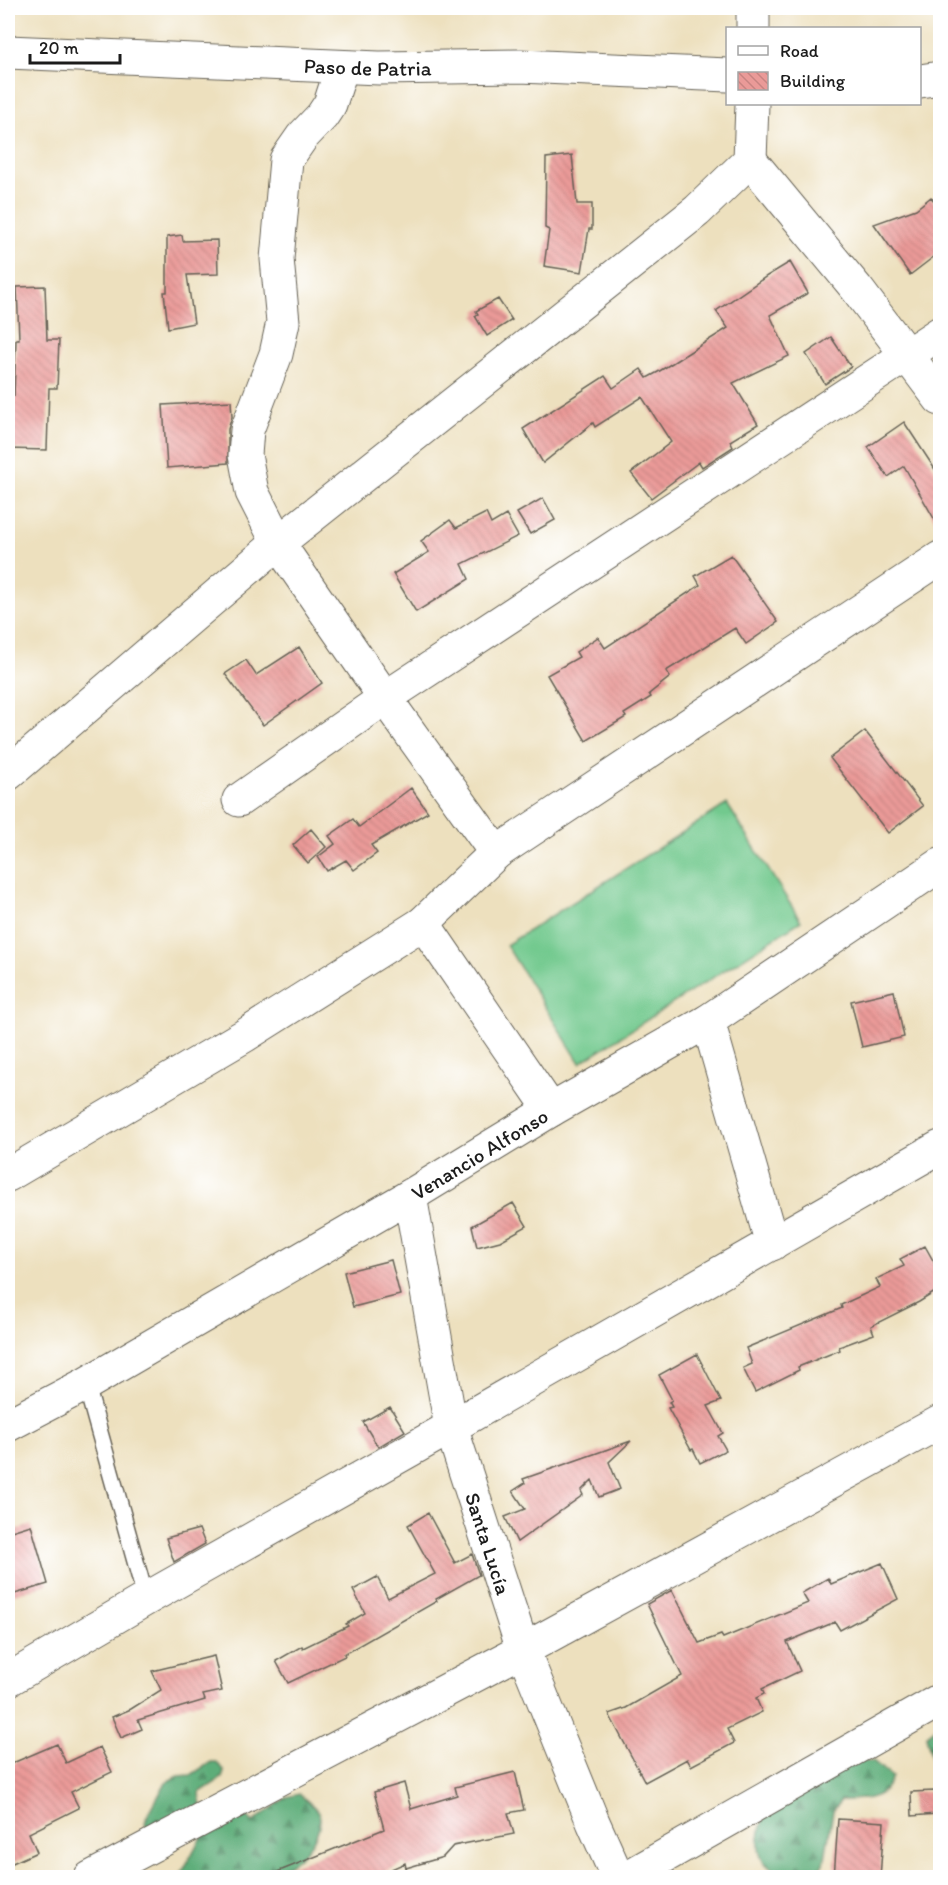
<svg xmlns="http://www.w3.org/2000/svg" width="948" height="1885" font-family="Itim,sans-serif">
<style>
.forest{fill:url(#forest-firs);stroke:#3c644a;stroke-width:1.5}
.pitch{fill:#72c98e;stroke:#477255;stroke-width:1.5}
.building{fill:url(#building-back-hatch)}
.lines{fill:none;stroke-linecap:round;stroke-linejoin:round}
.service-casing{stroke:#656155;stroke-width:19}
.minor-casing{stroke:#656155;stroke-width:35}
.service{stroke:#fff;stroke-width:16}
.minor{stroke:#fff;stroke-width:33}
.labels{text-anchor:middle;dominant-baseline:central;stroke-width:4.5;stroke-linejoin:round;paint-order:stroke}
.street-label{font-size:21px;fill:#1c1c1c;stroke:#fff}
</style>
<defs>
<pattern id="forest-firs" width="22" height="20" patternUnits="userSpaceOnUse" patternTransform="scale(1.5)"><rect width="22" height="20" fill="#5dad79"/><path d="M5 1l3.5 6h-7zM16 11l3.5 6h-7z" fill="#4c8c62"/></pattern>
<pattern id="building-back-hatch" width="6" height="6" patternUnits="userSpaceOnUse" patternTransform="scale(1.5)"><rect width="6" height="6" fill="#ea9a98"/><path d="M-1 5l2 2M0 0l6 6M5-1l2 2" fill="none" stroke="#c88482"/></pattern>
</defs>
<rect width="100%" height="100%" fill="#fff"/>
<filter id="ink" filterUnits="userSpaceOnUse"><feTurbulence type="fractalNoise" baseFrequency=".0167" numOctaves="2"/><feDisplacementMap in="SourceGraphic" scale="12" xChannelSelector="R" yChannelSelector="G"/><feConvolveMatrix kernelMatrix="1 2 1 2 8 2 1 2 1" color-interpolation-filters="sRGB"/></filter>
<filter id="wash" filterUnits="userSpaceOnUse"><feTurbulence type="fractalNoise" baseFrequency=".008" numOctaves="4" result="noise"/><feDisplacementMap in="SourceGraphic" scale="24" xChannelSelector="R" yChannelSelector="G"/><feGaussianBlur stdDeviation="1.35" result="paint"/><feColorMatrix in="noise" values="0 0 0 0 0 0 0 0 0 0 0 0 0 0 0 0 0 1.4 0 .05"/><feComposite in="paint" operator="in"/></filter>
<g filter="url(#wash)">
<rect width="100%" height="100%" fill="#ede0be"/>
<path class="forest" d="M940,1725v37l-8,-3 -6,-23z
M860,1760l13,1 19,16c-11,26 -27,22 -51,23l-8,11 -9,53 -12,13 -31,-1c-6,-5 -18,-12 -20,-19 -7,-19 4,-44 11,-61z
M211,1762h6l7,10 -2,6 -23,15 2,13 -51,29 -5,-12 2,-6 19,-35 12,-6 13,-1z
M299,1794c17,15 27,17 17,41 -10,23 -38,39 -63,42 -23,4 -50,0 -74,1l28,-52 29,-21 17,17 34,-25z"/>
<path class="pitch" d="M727,804l74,117 -221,142 -74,-118z"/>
<g id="blocks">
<path class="building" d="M572,155l5,49h15v25h-3l-7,43 -38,-6 5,-36 -4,-2 1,-70z
M931,197l9,12v43l-30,23 -36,-51 42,-15z
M182,235l1,6 34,-1 1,34 -31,1 7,48 -26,5 -4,-36h3v-55z
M790,262l18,31 -38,22 19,41 -56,27 25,41 -28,17 3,6 -31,20 -3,-5 -48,36 -20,-25 40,-31 -29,-45 -47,30 -2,-4 -50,40 -20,-34 82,-53 8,12 28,-19 6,9 11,-6 70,-44 -12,-17 51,-35z
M45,286l2,54h12l-2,48h-8l-2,62 -39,-1v-53h6l2,-57h3l-2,-52z
M498,299l14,21 -25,16 -12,-20 3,-2 -2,-3z
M831,337l20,30 -26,17 -19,-30z
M231,401l1,16 -4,12v34l-61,5 -4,-63z
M904,422l36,55v52l-36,-63 -16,11 -20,-30z
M543,498l12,22 -25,14 -13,-21z
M486,513l5,11 15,-9 12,21 -56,28 7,15 -53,33 -23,-38 36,-22 -8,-11 29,-21 6,8z
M731,555l47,67 -32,22 -11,-16 -69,43 4,6 -21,17 2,3 -27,17 2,3 -40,24 -39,-66 32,-18 -3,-5 22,-15 7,11 95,-63 -5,-9z
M299,647l23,36 -59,42 -38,-51 21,-14 10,15z
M865,731l58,75 -35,27 -58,-75z
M411,788l17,24 -57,33 6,8 -23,17 -8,-10 -19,11 -9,-14 17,-13 -6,-8 24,-17 6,8z
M311,829l15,18 -18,16 -15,-18z
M894,991l10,46 -42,10 -11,-46z
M513,1203l14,23 -27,15 -23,6 -5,-21z
M925,1246l15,27v16l-21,13 -48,24 3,8 -35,13 1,3 -42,17 1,3 -44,22 -12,-24 9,-4 -6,-16 96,-40 -1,-3 39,-18 -4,-8 28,-13 -4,-7z
M391,1260l9,35 -47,12 -9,-35z
M697,1354l24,47 -13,5 15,27 -5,3 8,14 -26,13 -7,-14 -2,1 -23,-42 4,-1 -3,-5 3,-2 -13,-25z
M390,1407l15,24 -27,16 -15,-25z
M631,1441l-22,21 11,27 -21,8 -7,-17 -11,11 2,4 -66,47 -12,-25 20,-8 -12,-18 12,-8 -2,-4z
M428,1513l27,50 17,-9 7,21 -43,24 1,2 -93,53 1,2 -57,27 -12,-22 26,-15 1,2 45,-22 -2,-2 19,-11 -12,-23 24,-13 11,21 47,-24 -27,-49z
M31,1525l17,59 -40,12v-64z
M199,1529l6,15 -31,18 -8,-24z
M882,1563l16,36 -58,31 -5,-8 -48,20 13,29 -38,18 2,5 -8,4 6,14 -35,17 7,14 -43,23 -4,-7 -42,23 -36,-68 17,-6 56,-32 -35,-72 25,-14 27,53 22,-8 2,3 85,-35 -6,-10 26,-15 3,6z
M214,1656l8,35 -19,4 2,5 -67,20 4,9 -21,9 -9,-21 19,-8 30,-19 -9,-19z
M57,1744l9,19 34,-16 12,25 -41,20 8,16 -50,25 8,19 -29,13v-100z
M515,1772l9,38 -16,3 6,21 -61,12 -10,11 -37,11 -1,-5 -34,15h-109l122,-49 -10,-37 30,-9 7,26 46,-14 -2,-8z
M935,1791l1,23 -24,2 -1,-24z
M838,1819l46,3 -4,56h-46z"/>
</g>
</g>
<g filter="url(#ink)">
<use href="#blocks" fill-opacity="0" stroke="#656155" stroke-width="1.5"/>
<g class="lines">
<defs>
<path id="service" d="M86,1384l60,215"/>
<g id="minor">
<path d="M753,8v20"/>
<path id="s1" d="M8,52l371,16 141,-2 208,9"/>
<path d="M342,67l-12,37 -8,12 -20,21 -16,23 -9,99 6,63 -7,32 -29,76 -2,25 7,37 26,51 107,155 111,155"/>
<path d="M920,81l20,-3"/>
<path d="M750,160l107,129 83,110"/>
<path d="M8,774l270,-231 419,-332 53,-51 2,-56"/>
<path d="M239,800l146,-102 555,-365"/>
<path d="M423,923l128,187"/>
<path d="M708,1021l64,223"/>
<path d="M8,1175l236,-139 179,-113 73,-70 444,-295"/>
<path id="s2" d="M410,1196l41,231 72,223 70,172 25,56"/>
<path id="s3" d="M8,1425l78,-41 324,-188 141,-86 157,-89 232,-156"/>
<path d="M8,1680l138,-81 305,-172 489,-280"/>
<path d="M90,1878l433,-228 417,-228"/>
<path d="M626,1878l314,-178"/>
</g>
</defs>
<use href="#service" class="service-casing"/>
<use href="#minor" class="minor-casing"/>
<use href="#service" class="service"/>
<use href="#minor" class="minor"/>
</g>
</g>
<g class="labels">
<g class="street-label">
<text stroke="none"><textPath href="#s1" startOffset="360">Paso de Patria</textPath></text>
<text stroke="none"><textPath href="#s3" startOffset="544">Venancio Alfonso</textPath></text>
<text stroke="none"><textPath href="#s2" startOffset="357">Santa Lucía</textPath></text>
</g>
</g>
<rect width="948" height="1885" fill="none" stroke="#fff" stroke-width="30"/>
<rect x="726" y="27" width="195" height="78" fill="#ffffff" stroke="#a4a4a4" stroke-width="1.5"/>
<rect x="738" y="46" width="30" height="9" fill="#ffffff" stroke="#a4a4a4" stroke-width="1.5"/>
<text x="780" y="57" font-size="18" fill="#1c1c1c">Road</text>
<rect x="738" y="72" width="30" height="18" fill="url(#building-back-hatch)" stroke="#a4a4a4" stroke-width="1.5"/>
<text x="780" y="87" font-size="18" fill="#1c1c1c">Building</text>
<path d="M30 54v9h90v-9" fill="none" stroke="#1c1c1c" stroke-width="3"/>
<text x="39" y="54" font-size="18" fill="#1c1c1c" stroke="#ffffff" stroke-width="4.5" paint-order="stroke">20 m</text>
</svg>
